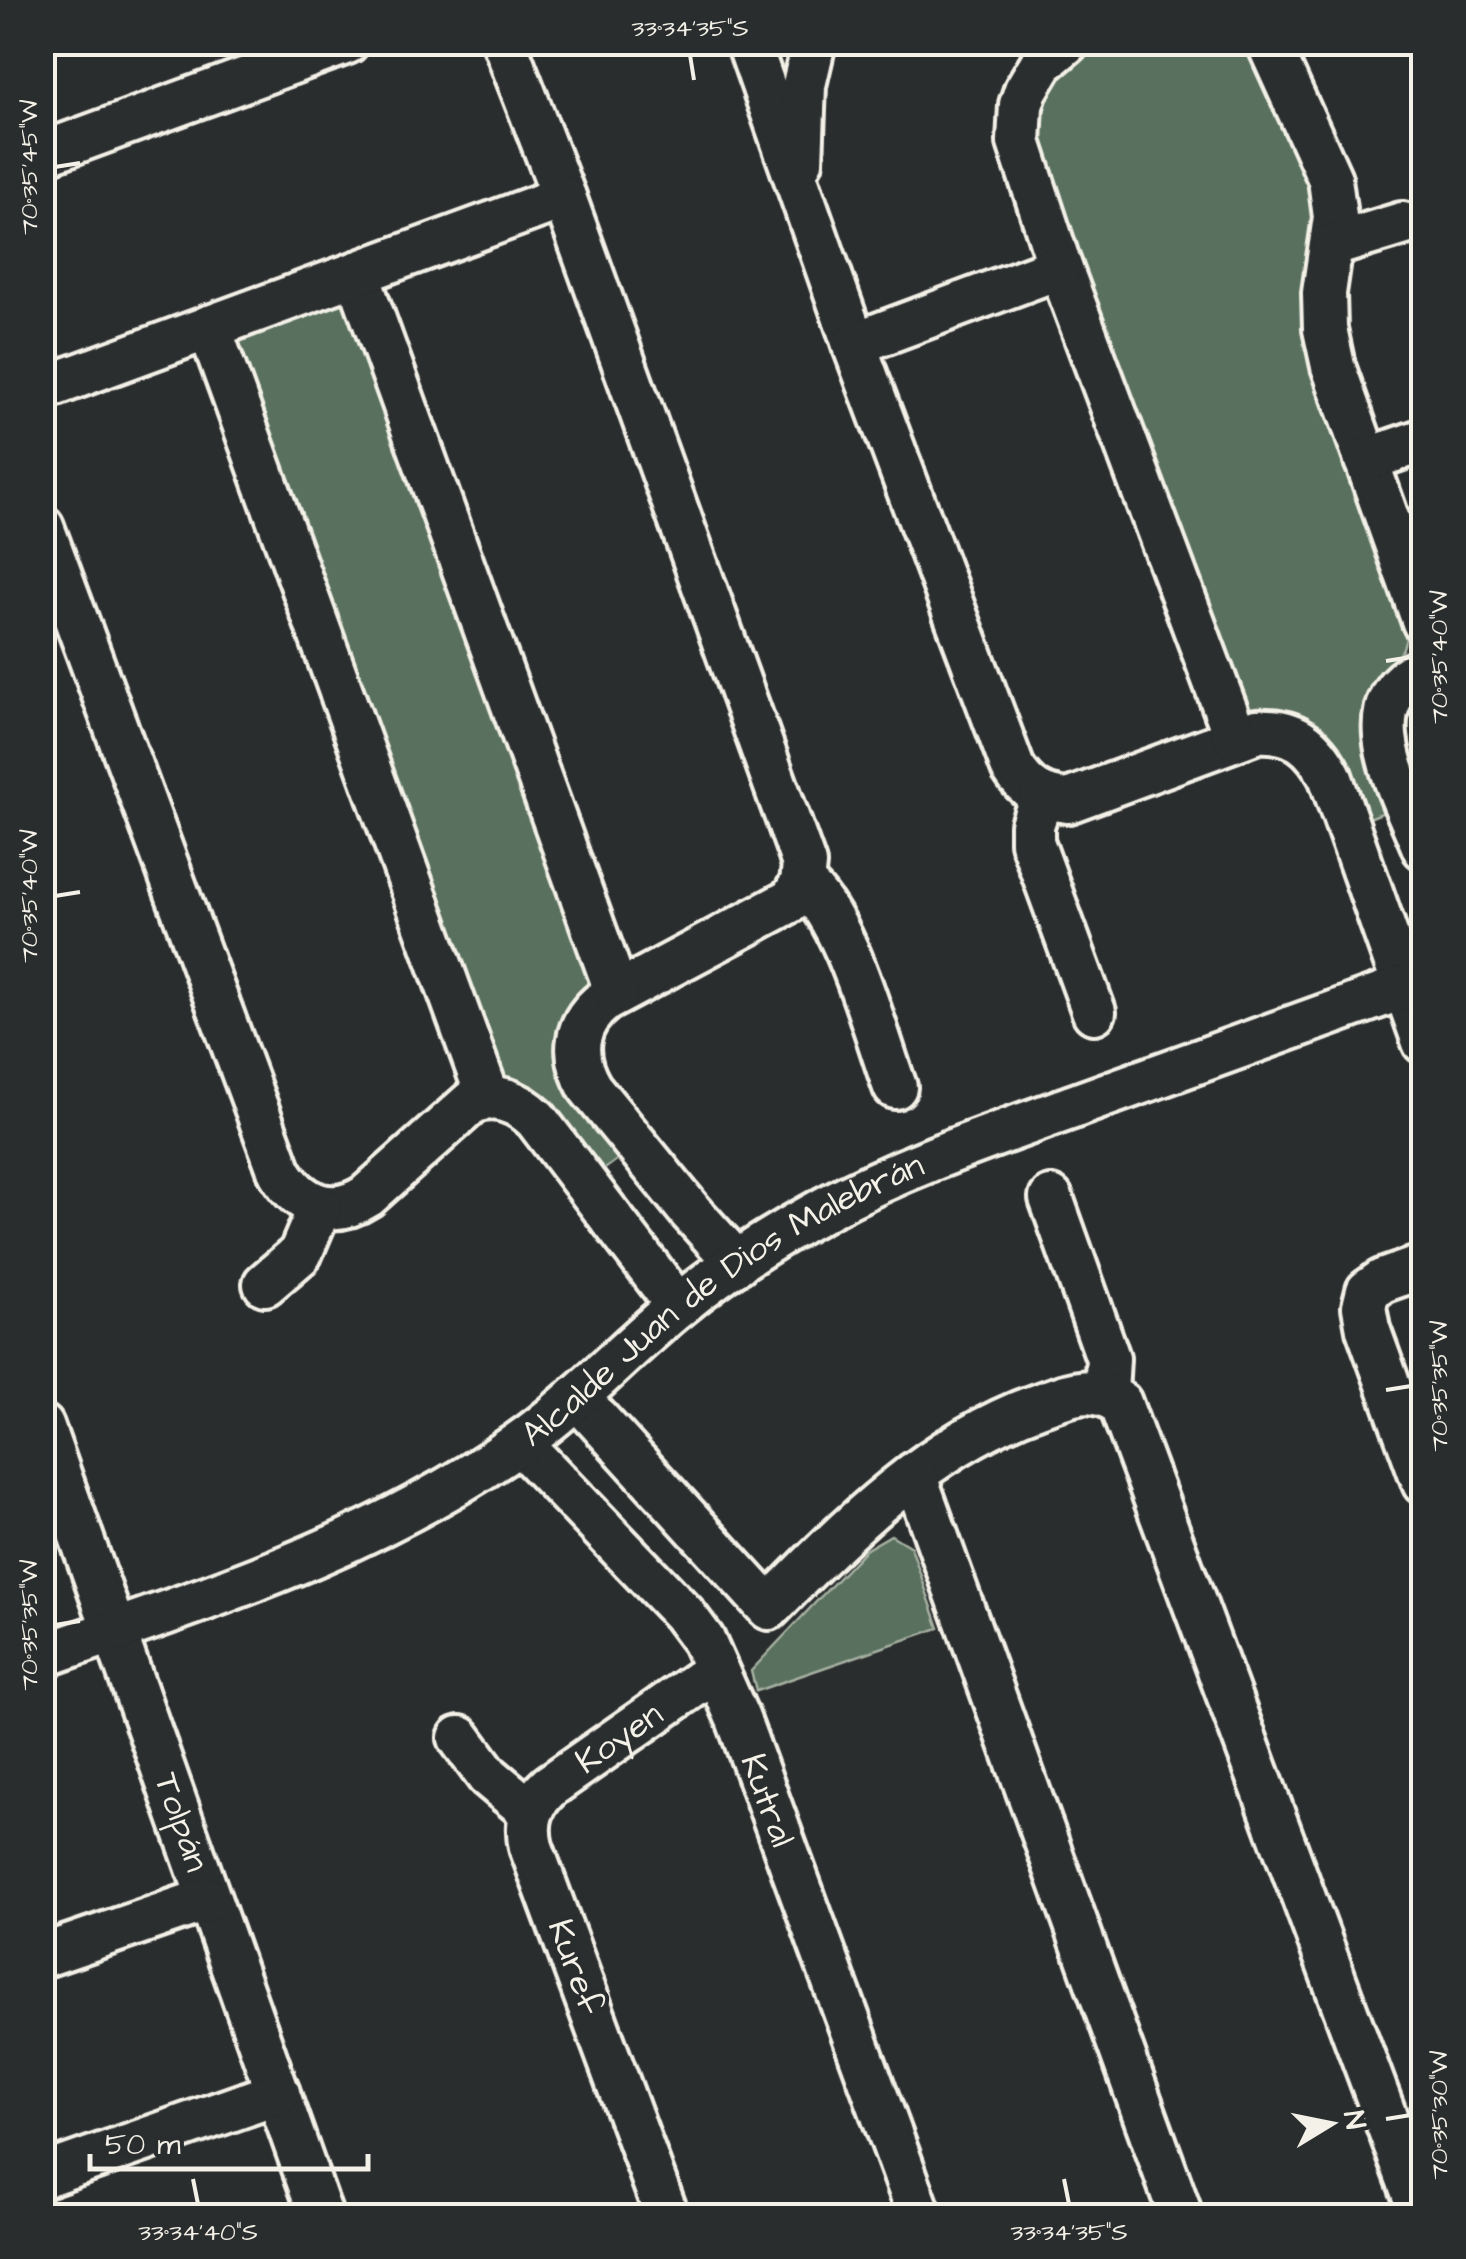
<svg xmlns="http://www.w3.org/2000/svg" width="1466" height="2259" font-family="'Architects Daughter',sans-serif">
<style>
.green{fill:#59705d;stroke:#a6b0a2;stroke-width:2.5}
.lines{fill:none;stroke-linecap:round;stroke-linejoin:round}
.street-casing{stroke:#f4f1e8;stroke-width:50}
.street{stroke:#2a2d2e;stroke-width:42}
.ticks{fill:none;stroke:#f4f1e8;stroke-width:4}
.labels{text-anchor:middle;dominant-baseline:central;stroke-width:8;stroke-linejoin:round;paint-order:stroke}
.street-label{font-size:35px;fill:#f4f1e8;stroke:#2a2d2e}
.neatline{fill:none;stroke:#f4f1e8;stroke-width:4}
.ticks-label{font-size:25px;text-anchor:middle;fill:#f4f1e8}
</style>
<rect width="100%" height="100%" fill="#2a2d2e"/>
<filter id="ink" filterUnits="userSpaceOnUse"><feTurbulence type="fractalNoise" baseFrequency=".01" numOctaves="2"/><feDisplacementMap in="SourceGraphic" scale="20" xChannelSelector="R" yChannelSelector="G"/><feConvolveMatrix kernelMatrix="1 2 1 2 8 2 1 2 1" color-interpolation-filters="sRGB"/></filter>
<g filter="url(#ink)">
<path class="green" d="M1085,43h163l62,138 96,455c-2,21 -19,30 -31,45 -30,36 0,92 12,130l-23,9c-15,-43 -23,-95 -74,-108 -15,-5 -32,1 -48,-3l-202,-536 -8,-69z
M348,298l244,676c-7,18 -23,29 -30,46 -22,53 31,98 60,136l-20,15 -61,-76 -45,-21 -264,-734z
M891,1535l20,12 28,81 -183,63 -5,-20 114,-121z"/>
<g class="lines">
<defs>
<g id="street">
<path d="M504,42l60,155 240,667 -2,19 -10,17 -187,100c-31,24 -34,55 -15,88l101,124 46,51"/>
<path d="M748,42l106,302 159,424c14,22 29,31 55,33l189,-70c37,-2 56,13 73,45l94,266"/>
<path d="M1067,42l-25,21 -16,27 -5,15 -2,37 41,125 176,471"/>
<path d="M1268,42l62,137 5,38 -11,76 1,36 8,37 91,256"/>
<path d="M42,154l305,-112"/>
<path d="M801,161l3,-76 10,-43"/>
<path d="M1333,245l69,-21"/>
<path d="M357,273l260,720"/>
<path d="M209,327l279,770"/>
<path d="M854,344l206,-77"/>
<path d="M42,389l522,-192"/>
<path d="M1366,460l58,-20"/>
<path d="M42,527l238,645c20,33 52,47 87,24l105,-94c24,-10 46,0 64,17l142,187"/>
<path d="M1424,669c-77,32 -21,126 0,179"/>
<path d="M1042,796l-10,29v17l62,170"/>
<path d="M802,883c44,33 73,150 93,204"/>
<path d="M1051,1198l57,160 -2,35"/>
<path d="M1424,1266l-42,15 -14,10 -4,16 4,22 56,154"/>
<path d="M265,1284l35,-30 20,-47"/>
<path d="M577,1397l192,211c78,-81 164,-166 273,-204 29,-10 50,-20 78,-1l302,813"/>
<path id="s1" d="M42,1426l279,790"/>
<path id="s2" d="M520,1443l163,170 20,27 35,79 182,497"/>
<path d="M914,1474l267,742"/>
<path id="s3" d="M42,1656c168,-59 329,-109 476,-212 58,-41 105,-93 159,-137 46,-38 97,-71 149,-99 83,-45 173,-74 260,-106 113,-40 225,-82 338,-122"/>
<path d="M460,1738l28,38 43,36"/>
<path d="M42,1956l166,-57"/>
<path d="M42,2176l236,-83"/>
<path id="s4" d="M667,2216l-136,-369c-6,-25 0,-44 19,-61l166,-116"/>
</g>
</defs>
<use href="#street" class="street-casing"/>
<use href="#street" class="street"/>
</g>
</g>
<path class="ticks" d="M690,55l4,25M55,167l25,-4M1386,661l25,-4M55,896l25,-4M1386,1390l25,-4M55,1625l25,-4M1386,2119l25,-4M193,2179l5,25M1064,2179l5,25"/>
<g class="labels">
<g class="street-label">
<text stroke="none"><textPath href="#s3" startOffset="775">Alcalde Juan de Dios Malebrán</textPath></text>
<text stroke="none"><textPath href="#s4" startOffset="545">Koyen</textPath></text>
<text stroke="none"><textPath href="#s2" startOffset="442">Kutral</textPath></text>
<text stroke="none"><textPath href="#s1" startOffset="420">Tolpán</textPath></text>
<text transform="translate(575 1967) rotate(70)">Kuref</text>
</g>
</g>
<rect width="1466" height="2259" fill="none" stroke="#2a2d2e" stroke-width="110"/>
<g transform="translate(1331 2124) rotate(80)" stroke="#2a2d2e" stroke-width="8" paint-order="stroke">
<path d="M0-8L18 38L0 25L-18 38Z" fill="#f4f1e8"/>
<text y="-15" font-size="28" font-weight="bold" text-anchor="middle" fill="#f4f1e8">N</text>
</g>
<path d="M90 2154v15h278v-15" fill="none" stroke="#f4f1e8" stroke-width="5"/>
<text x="105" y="2154" font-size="30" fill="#f4f1e8" stroke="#2a2d2e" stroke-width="8" paint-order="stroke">50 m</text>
<rect x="55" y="55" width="1356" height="2149" class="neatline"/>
<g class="ticks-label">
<text x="690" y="36">33°34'35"S</text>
<text transform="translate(28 167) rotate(-90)" y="9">70°35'45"W</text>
<text transform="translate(1438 657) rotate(-90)" y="9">70°35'40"W</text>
<text transform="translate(28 896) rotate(-90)" y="9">70°35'40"W</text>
<text transform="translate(1438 1386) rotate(-90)" y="9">70°35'35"W</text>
<text transform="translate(28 1625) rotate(-90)" y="9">70°35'35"W</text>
<text transform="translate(1438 2115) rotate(-90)" y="9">70°35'30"W</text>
<text x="198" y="2240">33°34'40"S</text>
<text x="1069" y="2240">33°34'35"S</text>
</g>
</svg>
